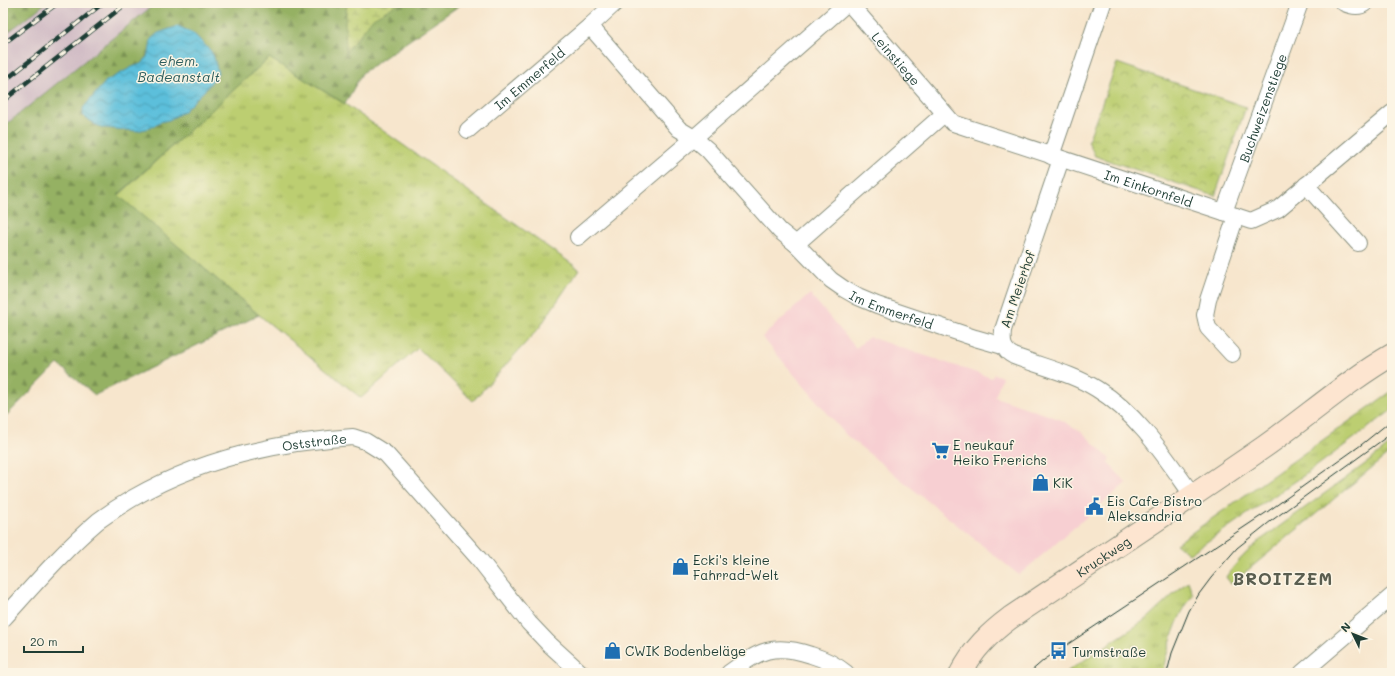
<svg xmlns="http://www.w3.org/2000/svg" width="1395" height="676" font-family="Mali,sans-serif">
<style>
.built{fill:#f7cfd2}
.industrial{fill:#d2bdc6}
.grass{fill:url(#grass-tufts);stroke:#6e8652}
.forest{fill:url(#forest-firs);stroke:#5a774c}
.wetland{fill:url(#wetland-marsh);stroke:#6e8652}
.park{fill:url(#park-crowns);stroke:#6e8652}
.water{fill:url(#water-waves);stroke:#3e7e88}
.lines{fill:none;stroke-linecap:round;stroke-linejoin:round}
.street-casing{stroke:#8b9280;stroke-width:18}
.secondary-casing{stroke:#8b9280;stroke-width:24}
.street{stroke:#fff;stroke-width:16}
.secondary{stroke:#fde5d0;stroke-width:22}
.tram{stroke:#1f3d34;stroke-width:1}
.rail-casing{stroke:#1f3d34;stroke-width:4.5}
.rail{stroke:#fcf5e5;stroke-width:3;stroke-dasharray:9;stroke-linecap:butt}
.labels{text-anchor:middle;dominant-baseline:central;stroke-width:3;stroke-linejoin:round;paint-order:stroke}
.street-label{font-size:13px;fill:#1f3d34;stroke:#fcf5e5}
.poi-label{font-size:13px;fill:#1f3d34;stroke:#fcf5e5;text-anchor:start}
.water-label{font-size:14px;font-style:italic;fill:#2e5e5e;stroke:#fcf5e5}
.district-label{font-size:17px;font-weight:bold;letter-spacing:1px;fill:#5a5e50;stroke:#fcf5e5}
</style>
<defs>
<pattern id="grass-tufts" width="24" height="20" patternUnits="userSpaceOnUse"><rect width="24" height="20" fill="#bcce71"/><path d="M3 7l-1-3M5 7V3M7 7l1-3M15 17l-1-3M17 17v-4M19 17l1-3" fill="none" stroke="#98a85e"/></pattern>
<pattern id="forest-firs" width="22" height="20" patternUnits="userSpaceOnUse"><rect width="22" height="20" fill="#95b163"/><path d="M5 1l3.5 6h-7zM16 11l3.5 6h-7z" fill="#799152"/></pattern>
<pattern id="wetland-marsh" width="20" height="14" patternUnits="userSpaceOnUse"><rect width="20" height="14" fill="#bcce71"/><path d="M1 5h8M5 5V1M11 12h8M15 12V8" fill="none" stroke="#98a85e"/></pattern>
<pattern id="park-crowns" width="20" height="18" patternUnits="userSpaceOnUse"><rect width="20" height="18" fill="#bcce71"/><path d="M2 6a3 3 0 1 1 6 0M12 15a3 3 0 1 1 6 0" fill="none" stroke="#98a85e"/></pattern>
<pattern id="water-waves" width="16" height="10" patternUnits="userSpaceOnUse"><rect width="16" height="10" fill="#5cbfdb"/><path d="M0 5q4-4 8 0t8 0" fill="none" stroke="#4b9cb2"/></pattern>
</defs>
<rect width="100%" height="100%" fill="#fcf5e5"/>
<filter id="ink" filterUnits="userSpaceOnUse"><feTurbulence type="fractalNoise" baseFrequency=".025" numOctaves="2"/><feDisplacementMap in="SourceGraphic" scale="8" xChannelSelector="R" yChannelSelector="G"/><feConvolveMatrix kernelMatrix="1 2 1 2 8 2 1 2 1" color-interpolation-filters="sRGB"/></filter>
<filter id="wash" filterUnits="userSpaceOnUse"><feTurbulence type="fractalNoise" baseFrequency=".012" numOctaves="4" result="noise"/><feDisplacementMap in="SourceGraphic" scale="16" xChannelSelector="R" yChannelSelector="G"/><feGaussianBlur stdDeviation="0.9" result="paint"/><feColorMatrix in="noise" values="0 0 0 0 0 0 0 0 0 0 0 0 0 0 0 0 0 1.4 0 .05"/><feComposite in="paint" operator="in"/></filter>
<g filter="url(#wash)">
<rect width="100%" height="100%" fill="#f7e6cd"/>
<path class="built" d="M810,294l46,54 13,-11 123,41 2,-4 8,3 -7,20 56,19 12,5 19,11 28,27 -2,3 18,21 -107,92 -173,-140 -84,-98z"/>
<path class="industrial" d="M46,3h110l-153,124v-91z"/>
<path class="grass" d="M269,57l76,47 234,165 -40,59 -66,73 -55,-53 -57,50 -102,-83 -141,-119z
M1392,391v19l-86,64 -117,80 -13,-10z
M1392,443v8l-161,133 -5,-7c10,-15 22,-26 36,-38l110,-80z
M1188,581l5,14c-18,23 -24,51 -31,78h-97l83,-55z"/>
<path class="forest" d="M3,3h43l-43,33z
M156,3h307l-101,70 -17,31 -76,-46 -151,137 141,120 -164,80 -37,-31 -55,55v-292z"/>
<path class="wetland" d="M347,3h53l-27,15 -27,34 -1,-28z"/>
<path class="park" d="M1117,63l129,44 -31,89 -120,-40 -7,-15z"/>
<path class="water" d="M178,26l15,7 18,18 3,6 4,16 -12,16 -23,23 -14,8 -9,2 -10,6 -13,3 -33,-3 -8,-3 -13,-9v-8l23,-27 26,-14 11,-4 6,-10 2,-14 7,-6z"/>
</g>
<g filter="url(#ink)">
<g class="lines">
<defs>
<g id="street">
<path id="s1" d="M615,3l-25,23 89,103 15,9 14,12 72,81 16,13 35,36 13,9 14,8 19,8 98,33 28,8"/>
<path id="s2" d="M849,3l104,120 298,98 27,-12 114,-96"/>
<path d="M1103,3l-52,153 10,3 -58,171c-1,12 -1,20 11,26 28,11 57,17 83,33 40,24 69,69 96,107"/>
<path d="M1344,3c7,3 15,5 21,0"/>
<path id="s3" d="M468,130l122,-104"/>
<path d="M1306,185l52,58"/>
<path id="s4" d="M1224,212l76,-209"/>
<path d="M578,237l116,-99 153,-135"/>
<path d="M796,244l148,-130"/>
<path d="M1232,354l-24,-26 -3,-13 3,-15 28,-84"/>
<path id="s5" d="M3,619c30,-33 60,-68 95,-98 11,-8 23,-16 35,-23 67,-39 144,-56 220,-61l12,4 21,13 93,105 50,64 19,20 33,30"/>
<path d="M729,673c30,-22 44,-31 82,-18 13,4 24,9 35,18"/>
<path d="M1302,673l90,-77"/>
</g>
<g id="secondary">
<path id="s6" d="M961,673c12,-24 29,-40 49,-55 85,-57 170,-113 254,-171 43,-30 83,-66 128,-92"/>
</g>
</defs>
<use href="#street" class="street-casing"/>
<use href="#secondary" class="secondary-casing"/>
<use href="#street" class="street"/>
<use href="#secondary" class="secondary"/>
<path class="tram" d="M1029,673l15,-13 223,-148 94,-67 31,-25
M1167,673l5,-20 17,-42 10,-17 12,-16 26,-30 34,-27 121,-88"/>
<defs>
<path id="rail" d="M3,44l55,-41
M3,82l100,-79
M3,101l124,-98"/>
</defs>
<use href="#rail" class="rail-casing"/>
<use href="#rail" class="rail"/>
</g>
</g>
<defs>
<symbol id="supermarket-bare" viewBox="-9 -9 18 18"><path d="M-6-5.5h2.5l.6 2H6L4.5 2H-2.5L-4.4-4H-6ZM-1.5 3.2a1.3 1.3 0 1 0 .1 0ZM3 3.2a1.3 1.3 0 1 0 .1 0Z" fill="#1f6fb2" stroke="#fcf5e5" stroke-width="2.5" paint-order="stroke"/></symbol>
<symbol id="shop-bare" viewBox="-9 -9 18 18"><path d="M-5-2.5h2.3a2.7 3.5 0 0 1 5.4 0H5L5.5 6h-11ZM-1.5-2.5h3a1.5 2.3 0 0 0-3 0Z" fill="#1f6fb2" stroke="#fcf5e5" stroke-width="2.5" paint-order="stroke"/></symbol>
<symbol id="civic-bare" viewBox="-9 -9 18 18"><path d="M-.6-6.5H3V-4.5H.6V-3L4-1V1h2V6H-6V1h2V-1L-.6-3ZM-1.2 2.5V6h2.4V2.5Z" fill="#1f6fb2" stroke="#fcf5e5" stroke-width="2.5" paint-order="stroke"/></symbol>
<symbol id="bus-bare" viewBox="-9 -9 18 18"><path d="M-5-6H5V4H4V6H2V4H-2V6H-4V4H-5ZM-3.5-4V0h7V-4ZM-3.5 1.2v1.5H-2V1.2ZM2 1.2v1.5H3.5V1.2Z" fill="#1f6fb2" stroke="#fcf5e5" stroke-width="2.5" paint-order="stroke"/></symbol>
</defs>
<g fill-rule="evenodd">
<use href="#supermarket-bare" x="928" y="438" width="25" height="25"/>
<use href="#shop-bare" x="1028" y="470" width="25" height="25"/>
<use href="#civic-bare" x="1082" y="494" width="25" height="25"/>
<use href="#shop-bare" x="668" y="554" width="25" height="25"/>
<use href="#shop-bare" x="600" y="638" width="25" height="25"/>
<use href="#bus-bare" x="1046" y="638" width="25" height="25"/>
</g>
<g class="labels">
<g class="street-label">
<text stroke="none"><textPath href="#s2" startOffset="73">Leinstiege</textPath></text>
<text stroke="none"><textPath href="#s3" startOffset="80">Im Emmerfeld</textPath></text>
<text stroke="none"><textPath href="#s4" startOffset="111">Buchweizenstiege</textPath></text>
<text stroke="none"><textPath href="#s2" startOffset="365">Im Einkornfeld</textPath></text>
<text transform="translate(1017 289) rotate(-71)">Am Meierhof</text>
<text stroke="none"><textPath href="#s1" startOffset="453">Im Emmerfeld</textPath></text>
<text stroke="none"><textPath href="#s5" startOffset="370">Oststraße</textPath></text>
<text stroke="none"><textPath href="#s6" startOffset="186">Kruckweg</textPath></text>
</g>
<g class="poi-label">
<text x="953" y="444">E neukauf<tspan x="953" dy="15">Heiko Frerichs</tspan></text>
<text x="1053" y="482">KiK</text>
<text x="1107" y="500">Eis Cafe Bistro<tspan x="1107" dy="15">Aleksandria</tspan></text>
<text x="693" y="559">Ecki's kleine<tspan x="693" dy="15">Fahrrad-Welt</tspan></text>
<text x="625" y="650">CWIK Bodenbeläge</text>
<text x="1072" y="651">Turmstraße</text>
</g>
<g class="water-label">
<text x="179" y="60">ehem.<tspan x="179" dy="16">Badeanstalt</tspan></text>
</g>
<g class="district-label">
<text x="1283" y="578">BROITZEM</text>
</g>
</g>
<rect width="1395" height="676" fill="none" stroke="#fcf5e5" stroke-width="16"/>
<g transform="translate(1353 634) rotate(313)" stroke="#fcf5e5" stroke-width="3" paint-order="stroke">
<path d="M0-3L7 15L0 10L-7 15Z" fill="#1f3d34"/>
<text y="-6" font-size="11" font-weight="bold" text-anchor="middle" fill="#1f3d34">N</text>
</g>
<path d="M24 646v6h59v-6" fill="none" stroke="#1f3d34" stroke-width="2"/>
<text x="30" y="646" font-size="12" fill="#1f3d34" stroke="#fcf5e5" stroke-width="3" paint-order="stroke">20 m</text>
</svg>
